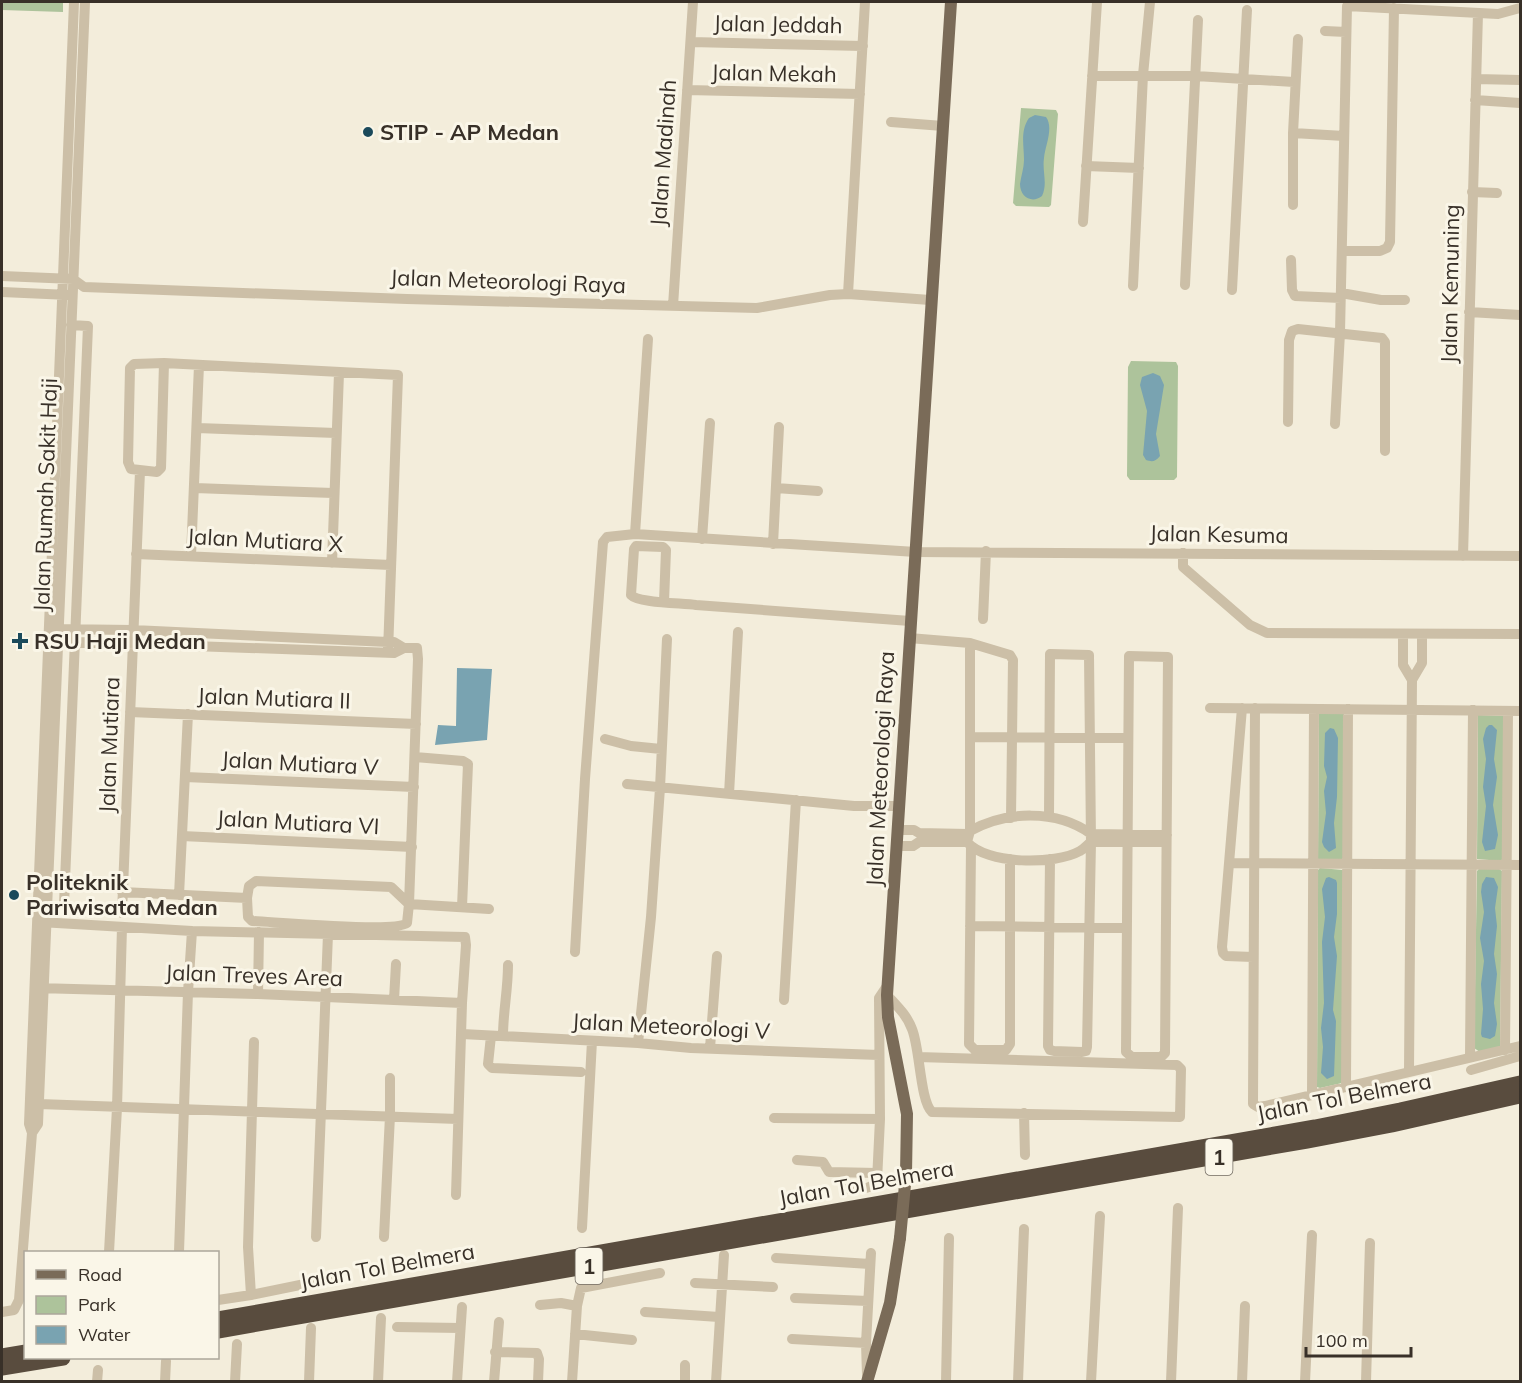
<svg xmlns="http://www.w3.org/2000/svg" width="1522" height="1383" font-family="Mulish,sans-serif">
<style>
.green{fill:#adc39b}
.water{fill:#79a3b1}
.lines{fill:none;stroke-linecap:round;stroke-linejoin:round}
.minor{stroke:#ccbfa7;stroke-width:10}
.major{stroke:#7a6b58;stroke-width:12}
.highway{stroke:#594c3e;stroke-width:15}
.major-bridge{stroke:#7a6b58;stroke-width:12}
.poi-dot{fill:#1b4a5b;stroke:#faf6e8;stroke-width:2}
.labels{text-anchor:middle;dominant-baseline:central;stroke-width:6;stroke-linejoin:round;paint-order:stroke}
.shield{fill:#faf6e8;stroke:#726b62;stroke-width:1.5}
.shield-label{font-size:21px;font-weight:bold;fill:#383028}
.street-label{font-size:22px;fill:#383028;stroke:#faf6e8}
.poi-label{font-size:22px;font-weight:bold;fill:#383028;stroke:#faf6e8;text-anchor:start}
</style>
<rect width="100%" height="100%" fill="#f3eddb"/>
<path class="green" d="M2,2h61v10l-61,-2z
M1021,108l35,2 2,4 -7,91 -2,2 -33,-1 -3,-3z
M1131,361l45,1 2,4 -1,111 -3,3h-44l-3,-4 1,-109z
M1321,713l23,1 -1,144 -3,3 -22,-2 1,-145z
M1478,715l25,1v142l-2,3 -24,-2z
M1320,868l23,2 -1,213 -22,5 -3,-1 1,-217z
M1479,869h20l3,2 -2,176 -20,5 -6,-4 3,-177z"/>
<path class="water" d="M1035,115l11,2c8,11 -1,29 -2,41 -2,14 4,25 -2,38 -10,8 -22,1 -22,-12 1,-8 4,-16 4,-24 0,-15 -4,-29 5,-42z
M1153,373l7,3 4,9 -8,49 4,22c-5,6 -8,6 -14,4l-3,-5 4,-44 -7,-26 2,-8z
M457,668l35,1 -5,71 -52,5 3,-20 18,1z
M1489,725h3l5,5 -3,29 3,18 -4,28 5,30 -3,14 -10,2 -3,-9 4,-36 -3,-19 3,-28 -3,-20 3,-11z
M1330,728l4,1 4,9 -1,59 -3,26 2,25 -7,4 -5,-5 -2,-5 4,-29 -2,-22 3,-14 -3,-11 1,-33z
M1329,877l7,3 1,3v31l-3,23 3,19 -4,54 3,11 -2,55 -7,3 -6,-6 2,-26 -2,-19 3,-25 -2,-61 3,-25 -3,-28 4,-11z
M1486,877l8,1 4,9 -3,21 2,18 -3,28 3,20 -3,29 3,21 -2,12 -5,3 -8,-2 -1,-3 2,-25 -2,-25 3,-23 -4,-23 4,-26 -3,-20 1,-8z"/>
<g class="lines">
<path class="minor" d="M74,2l-45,1122 3,9 6,-9 47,-1122
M1325,31l21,1
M1298,39l-5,94 51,3
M691,42l172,4
M1092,76h104l98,6
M1476,79l44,1
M687,90l173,4
M1475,100l45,3
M891,122l52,4
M1293,133v72
M1086,166l53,2
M1472,192l25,1
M1083,222l14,-220
M1342,251h38l7,-3 3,-6 4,-234
M1291,260l1,30 3,6 46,2
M2,276l71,3 11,8 323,12 350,9 73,-13 18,-1 82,6
M1185,285l13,-265
M1133,286l10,-211 7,-73
M1232,290l15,-280
M2,292l67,3
M1341,293l40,7h24
M848,294l17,-292
M673,306l20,-304
M1469,312l51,3
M164,363l-3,105 -4,4 -26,-3 -3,-7 2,-94 4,-4 30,-1 234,12 -10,277
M1288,422l1,-82 3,-9 6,-2 84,9 3,4v109
M1335,424l5,-91 7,-327 151,8 22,-6
M197,428l139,5
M195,488l138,5
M776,488l42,3
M635,534l13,-195
M702,539l8,-116
M773,544l6,-117
M1183,553v14l67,58 17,8 253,1
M136,554l255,11
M191,556l8,-191
M1463,556l15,-543
M332,563l7,-190
M664,602l2,-52 -3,-3 -27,-1 -2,3 -3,46c7,8 51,8 65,10l214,16
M983,619l3,-68
M52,629l81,1 255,12h6l10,6
M1403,634v31l9,15
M909,638l61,5 40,12 3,5 -2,158
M51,641l343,12 10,-5h13l1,11 -9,245 -2,19c-12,10 -132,-1 -155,-2l-4,-4 -1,-19 2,-12 7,-5 135,6 18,17
M970,643v188
M1129,656l39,1 -3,396 -4,4h-29l-6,-5z
M1210,708l310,3
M1242,708l-20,239 1,6 3,3 27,1
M1255,708l-2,396 5,3 7,-1 255,-60
M130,712l286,12
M971,737l157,1
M605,739l26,7 30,3
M415,757l48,4 5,3 -6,143
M185,777l229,10
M627,784l227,22h45
M729,794l9,-162
M1049,817l1,-163 39,1 2,187 -4,205 -1,4 -4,1 -28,-1 -4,-1 -2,-4 2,-187
M898,830h16l5,3 49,1
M182,836l230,11
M1166,842h-75c-4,3 -7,7 -11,9 -25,14 -93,14 -113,-9l3,-11c35,-20 87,-22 121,3l76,1
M897,846h16l6,-4h48
M971,846l-2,198 6,6h31l4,-6v-185
M1230,863l290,2
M122,892l125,6
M179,895l9,-181
M409,904l80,5
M64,905l24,-579 -17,-1
M122,913l18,-442
M40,922l152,9 273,6 1,8 -4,58 -6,192
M970,926l157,2
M575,952l10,-173 18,-237 4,-5 28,-3 281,18 604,4
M37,988l221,6 204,9
M258,994l1,-62
M887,995c9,10 20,20 25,34 8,19 8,72 20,83l248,5 1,-48 -4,-4 -259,-8
M394,1000l2,-36
M784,1000l12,-200
M462,1034l176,9 53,5 188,7
M491,1036l-3,28 4,4 89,4
M503,1036c0,-24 5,-46 5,-71
M254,1042l-6,205 3,48 93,-19
M638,1043l13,-126 9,-129 7,-149
M710,1048l7,-92
M1505,1050l3,-339
M1470,1057l3,-347
M1471,1070l49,-14
M1409,1071l3,-391 10,-17v-29
M1346,1087l2,-378
M1312,1095l2,-386
M39,1104l419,15
M1024,1113l1,42
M774,1118l106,1
M797,1160l26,2 6,10 48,1
M844,1189c11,0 26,2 33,-8l3,-62 -1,-121 8,-12
M582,1228l10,-187
M316,1237l12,-303
M384,1237l6,-121v-38
M109,1252l8,-144 5,-181
M179,1252l9,-260 4,-61
M776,1258l94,6
M695,1283l78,4
M795,1298l73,3
M218,1300l33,-5
M540,1305l21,-2 16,3
M2,1312l12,-2 5,-10 13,-167
M645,1312l74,5
M397,1327l63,1
M575,1334l57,6
M792,1339l74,4
M495,1352l42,1 2,6 -1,23
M867,1375l-1,-32 5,-90
M97,1382l1,-12
M165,1382l1,-21
M235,1382l2,-38
M309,1382l2,-54
M378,1382l3,-64
M457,1382l5,-75
M494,1382l5,-60
M572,1382l5,-76 4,-18 79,-15
M685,1382v-17
M716,1382l8,-127
M946,1382l3,-144
M1018,1382l6,-153
M1091,1382l9,-166
M1171,1382l7,-174
M1242,1382l3,-76
M1305,1382l7,-147
M1366,1382l4,-139"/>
<path class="major" d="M906,1174l1,-60 -19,-97 -1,-22 64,-993
M867,1382l23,-79 10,-65"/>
<path class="highway" d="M218,1319l1097,-192 85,-17 120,-27
M218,1331l1089,-190 85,-16 128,-29
M2,1356l24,-4
M2,1368l61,-10"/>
<path class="major-bridge" d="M900,1238l6,-64"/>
</g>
<g class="poi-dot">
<circle cx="368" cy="132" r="6"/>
<path d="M17 632h6v6h6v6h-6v6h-6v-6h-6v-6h6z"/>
<circle cx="14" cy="895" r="6"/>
</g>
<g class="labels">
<g class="shield">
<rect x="1205.5" y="1139" width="27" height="36" rx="4.5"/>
<rect x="575.5" y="1248" width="27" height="36" rx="4.5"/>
</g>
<g class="shield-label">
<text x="1219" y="1157">1</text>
<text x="589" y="1266">1</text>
</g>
<g class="street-label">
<text transform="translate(778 24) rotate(1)">Jalan Jeddah</text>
<text transform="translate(774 73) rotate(1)">Jalan Mekah</text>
<text transform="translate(663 153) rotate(-86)">Jalan Madinah</text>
<text transform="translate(508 281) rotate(2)">Jalan Meteorologi Raya</text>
<text transform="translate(1450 284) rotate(-89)">Jalan Kemuning</text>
<text transform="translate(45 495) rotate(-88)">Jalan Rumah Sakit Haji</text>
<text transform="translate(1219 534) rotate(1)">Jalan Kesuma</text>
<text transform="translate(265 540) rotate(3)">Jalan Mutiara X</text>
<text transform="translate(274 698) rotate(2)">Jalan Mutiara II</text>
<text transform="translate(109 745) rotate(-88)">Jalan Mutiara</text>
<text transform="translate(300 763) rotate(3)">Jalan Mutiara V</text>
<text transform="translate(880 769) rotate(-87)">Jalan Meteorologi Raya</text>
<text transform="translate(298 822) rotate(3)">Jalan Mutiara VI</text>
<text transform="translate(254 975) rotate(2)">Jalan Treves Area</text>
<text transform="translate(671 1026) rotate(3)">Jalan Meteorologi V</text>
<text transform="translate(1344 1097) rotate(-11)">Jalan Tol Belmera</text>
<text transform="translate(866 1183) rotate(-10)">Jalan Tol Belmera</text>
<text transform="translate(387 1266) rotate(-10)">Jalan Tol Belmera</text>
</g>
<g class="poi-label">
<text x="380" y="132">STIP - AP Medan</text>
<text x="34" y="641">RSU Haji Medan</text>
<text x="26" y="882">Politeknik<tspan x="26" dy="25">Pariwisata Medan</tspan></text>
</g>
</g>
<rect width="1522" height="1383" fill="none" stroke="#383028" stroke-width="6"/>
<rect x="24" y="1251" width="195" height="108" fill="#faf6e8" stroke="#aca79b" stroke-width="1.5"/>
<rect x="36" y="1270" width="30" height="9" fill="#7a6b58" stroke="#aca79b" stroke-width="1.5"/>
<text x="78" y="1281" font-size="18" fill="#383028">Road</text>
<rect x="36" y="1296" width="30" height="18" fill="#adc39b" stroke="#aca79b" stroke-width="1.5"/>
<text x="78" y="1311" font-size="18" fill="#383028">Park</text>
<rect x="36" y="1326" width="30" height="18" fill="#79a3b1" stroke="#aca79b" stroke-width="1.5"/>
<text x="78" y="1341" font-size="18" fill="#383028">Water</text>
<path d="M1306 1347v9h105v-9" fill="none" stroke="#383028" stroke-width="3"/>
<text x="1315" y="1347" font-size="18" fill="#383028" stroke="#faf6e8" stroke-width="4.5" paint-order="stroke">100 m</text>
</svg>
